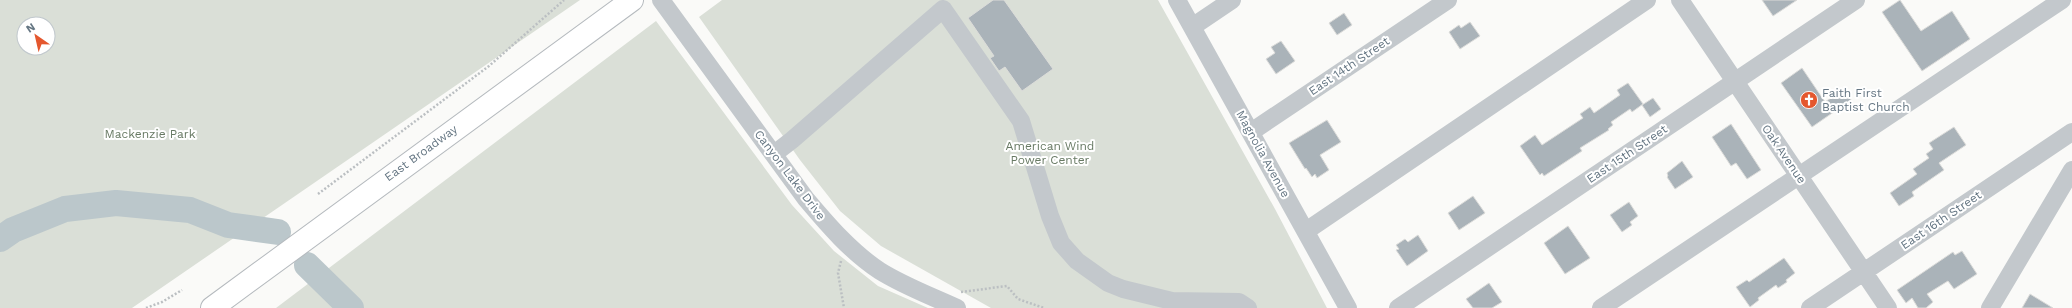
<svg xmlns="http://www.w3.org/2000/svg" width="2072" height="308" font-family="'Work Sans',sans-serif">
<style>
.green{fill:#dadfd7;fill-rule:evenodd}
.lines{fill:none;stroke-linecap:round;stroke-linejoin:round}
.river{stroke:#bbc7cb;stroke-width:26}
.building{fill:#aab3b9;stroke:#dcdcda}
.major-casing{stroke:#b5babe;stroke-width:24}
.path{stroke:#bbbfc2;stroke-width:2.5;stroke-dasharray:2 2;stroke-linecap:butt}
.minor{stroke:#c3c8cc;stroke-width:18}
.major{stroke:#fff;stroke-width:22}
.labels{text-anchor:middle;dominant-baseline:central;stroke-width:4;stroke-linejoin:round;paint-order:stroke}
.street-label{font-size:12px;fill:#657683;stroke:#fff}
.poi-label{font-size:12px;fill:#657683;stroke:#fff;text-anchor:start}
.park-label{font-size:12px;fill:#687a64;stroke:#fff}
</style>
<rect width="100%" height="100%" fill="#fafaf8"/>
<path class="green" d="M0,0h580l-448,308h-132zM24,24h24v24h-24z
M722,0h436l117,209 52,99h-336l-110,-62 -41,-35 -40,-51 -101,-143z
M656,21l136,184 42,46 44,35 50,22h-652z"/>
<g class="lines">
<path class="river" d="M0,239l13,-9 52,-21 51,-6 74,7 38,15 50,7
M307,265l44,43"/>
</g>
<path class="building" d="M993,0h11l49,69 -31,22 -17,-24 -6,4 -9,-13 4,-2 -26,-38z
M1762,0h35l-24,16z
M1900,0l21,31 31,-20 18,28 -48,32 -40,-59z
M1344,13l8,12 -15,10 -8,-12z
M1470,22l10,14 -20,13 -11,-17 10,-7 2,3z
M1281,41l14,20 -19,13 -10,-15 9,-6 -4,-6z
M1802,68l23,34 19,-13 7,11 -39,27 -31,-44z
M1628,83l15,21 -11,8 -2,-3 -19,13 2,3 -5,4 1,1 -29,18 2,3 -38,25 -2,-3 -2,2 -20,-29 15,-11 7,10 41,-27 -3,-4 10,-7 4,6 26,-18 -3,-5z
M1653,98l8,11 -11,8 -8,-12z
M1327,120l14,22 -21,13 9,15 -12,8 -2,-4 -3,3 -6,-9 -1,1 -16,-26z
M1731,124l30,46 -14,9 -11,-16 -5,3 -19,-29z
M1954,127l12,18 -27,18 5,7 -32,22 2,4 -15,10 -9,-13 27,-19 -4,-5 16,-11 -3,-4 7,-5 -4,-6z
M1682,161l11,16 -18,12 -8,-12 1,-1 -1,-3z
M1473,196l12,17 -26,17 -11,-17z
M1629,202l9,14 -8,6 2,3 -10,7 -12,-17z
M1568,226l22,32 -25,16 -21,-31z
M1418,235l10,16 -21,15 -11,-16 3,-1 -3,-4 9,-6 3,3z
M1962,251l15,23 -23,15 -6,-8 -21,13 6,8 -7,6h-8l-6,-10 -6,5 -9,-13 56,-38 2,3z
M1784,258l11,15 -9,7 1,2 -9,6 -2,-3 -18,13 1,2 -9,7 -14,-20 11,-7 2,2z
M1489,283l13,19 -10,6h-19l-7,-9z
M2030,294l23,14h-31z"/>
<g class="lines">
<defs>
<path id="major" d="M212,308l420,-308"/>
</defs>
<use href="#major" class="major-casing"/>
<path class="path" d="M318,194l171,-128 75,-66
M841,261l-3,12 6,35
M961,292l46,-6 11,13 26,9
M146,308l16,-6 20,-12"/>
<path class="minor" d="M661,0l145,199c22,26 45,53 74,72 24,15 51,25 77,37
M1177,0l171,308
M1680,0l208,308
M1192,27l40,-27
M1251,132l197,-132
M774,154l18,-14 151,-131 78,112 29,95 11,27 16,18 31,22 15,6 49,12 67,1 9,6
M1306,231l341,-231
M1398,308l458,-308
M1601,308l461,-308
M1810,308l262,-176
M1990,308l82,-138"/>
<use href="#major" class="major"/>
</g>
<defs>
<symbol id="church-disc" viewBox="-11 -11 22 22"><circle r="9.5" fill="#e4572e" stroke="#fff"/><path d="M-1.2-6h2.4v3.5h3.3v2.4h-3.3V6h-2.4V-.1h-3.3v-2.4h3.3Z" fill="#fff"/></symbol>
</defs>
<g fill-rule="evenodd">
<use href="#church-disc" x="1799" y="90" width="20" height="20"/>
</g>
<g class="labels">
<g class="street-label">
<text transform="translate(1349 66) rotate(-34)">East 14th Street</text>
<text transform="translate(421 153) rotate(-36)">East Broadway</text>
<text transform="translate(1263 154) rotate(61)">Magnolia Avenue</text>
<text transform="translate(1627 154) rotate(-34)">East 15th Street</text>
<text transform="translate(1784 154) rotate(56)">Oak Avenue</text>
<text transform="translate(790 175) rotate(53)">Canyon Lake Drive</text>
<text transform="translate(1941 220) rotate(-34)">East 16th Street</text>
</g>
<g class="poi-label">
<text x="1822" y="93">Faith First<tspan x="1822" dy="14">Baptist Church</tspan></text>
</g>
<g class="park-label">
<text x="150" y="134">Mackenzie Park</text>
<text x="1050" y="146">American Wind<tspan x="1050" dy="14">Power Center</tspan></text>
</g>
</g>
<g transform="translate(36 36) rotate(326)"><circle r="19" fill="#ffffff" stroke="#c1c8cd"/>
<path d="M0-3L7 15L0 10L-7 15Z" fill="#e4572e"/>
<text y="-6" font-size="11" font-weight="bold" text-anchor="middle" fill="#657683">N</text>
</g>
</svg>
